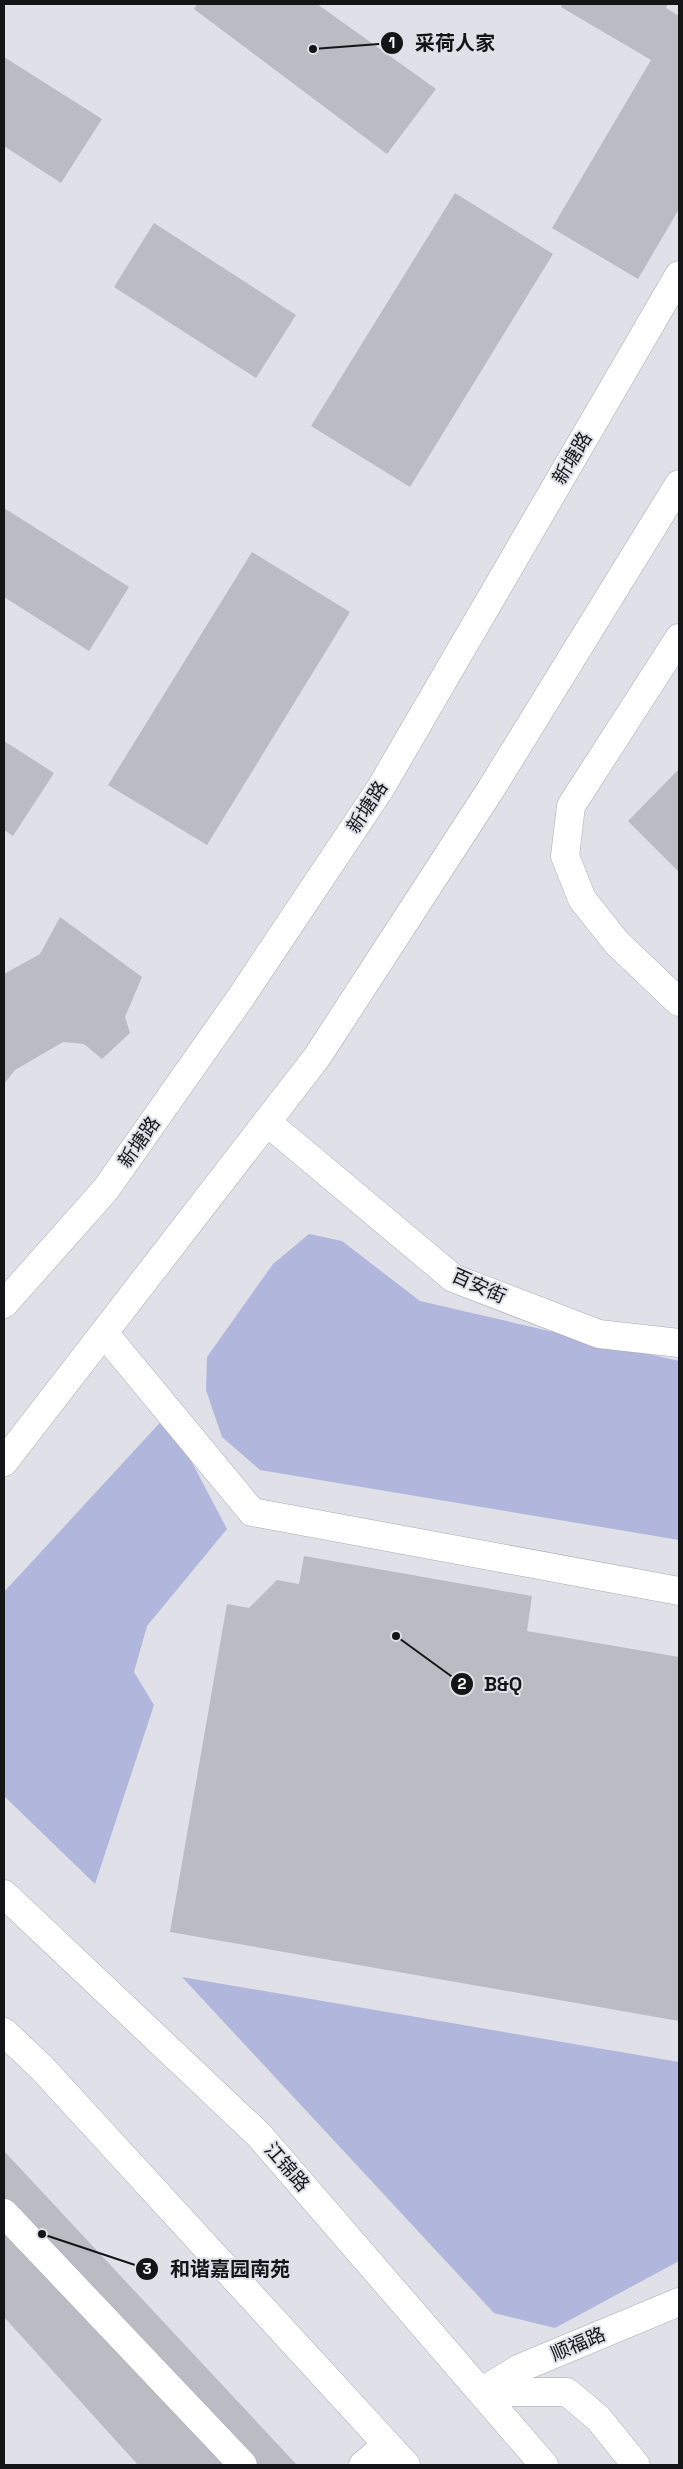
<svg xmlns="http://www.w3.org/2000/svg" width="683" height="2469" font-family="'Space Grotesk','Noto Sans SC',sans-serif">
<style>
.grass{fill:#b1b6dc}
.building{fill:#babbc3}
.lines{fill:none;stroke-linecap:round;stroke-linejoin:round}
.minor-casing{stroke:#a8aab1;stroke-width:29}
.major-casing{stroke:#a8aab1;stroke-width:29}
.minor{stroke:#fff;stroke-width:28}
.major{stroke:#fff;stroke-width:28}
.labels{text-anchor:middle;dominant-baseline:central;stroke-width:4;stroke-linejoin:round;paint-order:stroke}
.street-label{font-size:19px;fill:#141517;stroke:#dfe0e8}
.leader{fill:none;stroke:#141517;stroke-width:2}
.callout-dot{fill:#141517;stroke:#dfe0e8;stroke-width:2}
.mark-label{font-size:15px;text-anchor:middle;font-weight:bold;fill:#fff}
.callout-label{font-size:20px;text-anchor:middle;font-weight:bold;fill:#141517;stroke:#dfe0e8;stroke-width:4;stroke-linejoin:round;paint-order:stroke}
</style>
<rect width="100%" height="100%" fill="#dfe0e8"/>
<path class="grass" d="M309,1234l33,7 78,60 259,60v179l-419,-70 -38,-33 -16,-47 1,-33 66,-93z
M167,1415l60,114 -80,97 -13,46 20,33 -59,179 -91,-88v-204z
M182,1977l497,85v199l-124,67 -61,-15z"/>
<path class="building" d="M197,4h120l119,85 -49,65 -193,-145z
M562,4h106l-2,4 13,8v193l-41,70 -86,-51 99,-168 -90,-53z
M4,57l98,62 -41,64 -57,-37z
M455,193l98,61 -143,233 -99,-61z
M154,223l142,92 -40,63 -142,-91z
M4,508l125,79 -40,64 -85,-54z
M252,552l98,60 -143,233 -99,-60z
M4,741l50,32 -41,63 -9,-6z
M679,769v103l-51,-51z
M60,917l82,60 -17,40 5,16 -28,26 -18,-15 -21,-2 -48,28 -11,14v-110l36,-20z
M304,1556l228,40 -5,35 152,26v364l-509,-89 57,-328 22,4 28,-28 22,4z
M4,2151l293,314h-159l-134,-148z"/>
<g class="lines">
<defs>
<path id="minor" d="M679,638l-108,168 -6,50 17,43 35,44 62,59
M267,1122l186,156 146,56 80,9
M104,1333l148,179 427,79
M4,1894l255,241 285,330
M4,2032l38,36 364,397
M4,2213l239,252
M481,2392l37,-23 161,-67
M481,2392h86l31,26 38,47
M363,2465l24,-20"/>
<path id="major" d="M4,1304l102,-115 135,-192 139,-208 299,-514
M4,1462l313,-405 174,-268 188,-305"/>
</defs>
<use href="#minor" class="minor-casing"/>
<use href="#major" class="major-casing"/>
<use href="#minor" class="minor"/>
<use href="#major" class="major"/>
</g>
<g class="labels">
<g class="street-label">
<text transform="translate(572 458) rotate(-59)">新塘路</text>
<text transform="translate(367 807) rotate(-57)">新塘路</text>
<text transform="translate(139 1142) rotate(-55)">新塘路</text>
<text transform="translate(479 1286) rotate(24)">百安街</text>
<text transform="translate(287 2167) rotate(49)">江锦路</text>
<text transform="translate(578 2344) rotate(-23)">顺福路</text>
</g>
</g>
<path class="leader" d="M313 49L392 43M396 1636L462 1684M42 2234L147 2269"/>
<g class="callout-dot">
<circle cx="313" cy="49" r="5"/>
<circle cx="396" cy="1636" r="5"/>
<circle cx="42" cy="2234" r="5"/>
<circle cx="392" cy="43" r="12"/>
<circle cx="462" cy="1684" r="12"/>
<circle cx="147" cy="2269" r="12"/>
</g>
<g class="mark-label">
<text x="392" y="48">1</text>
<text x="462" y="1689">2</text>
<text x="147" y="2274">3</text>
</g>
<g class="callout-label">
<text x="455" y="50">采荷人家</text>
<text x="503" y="1691">B&amp;Q</text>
<text x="230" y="2276">和谐嘉园南苑</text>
</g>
<rect width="683" height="2469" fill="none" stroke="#141517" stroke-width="10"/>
</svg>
